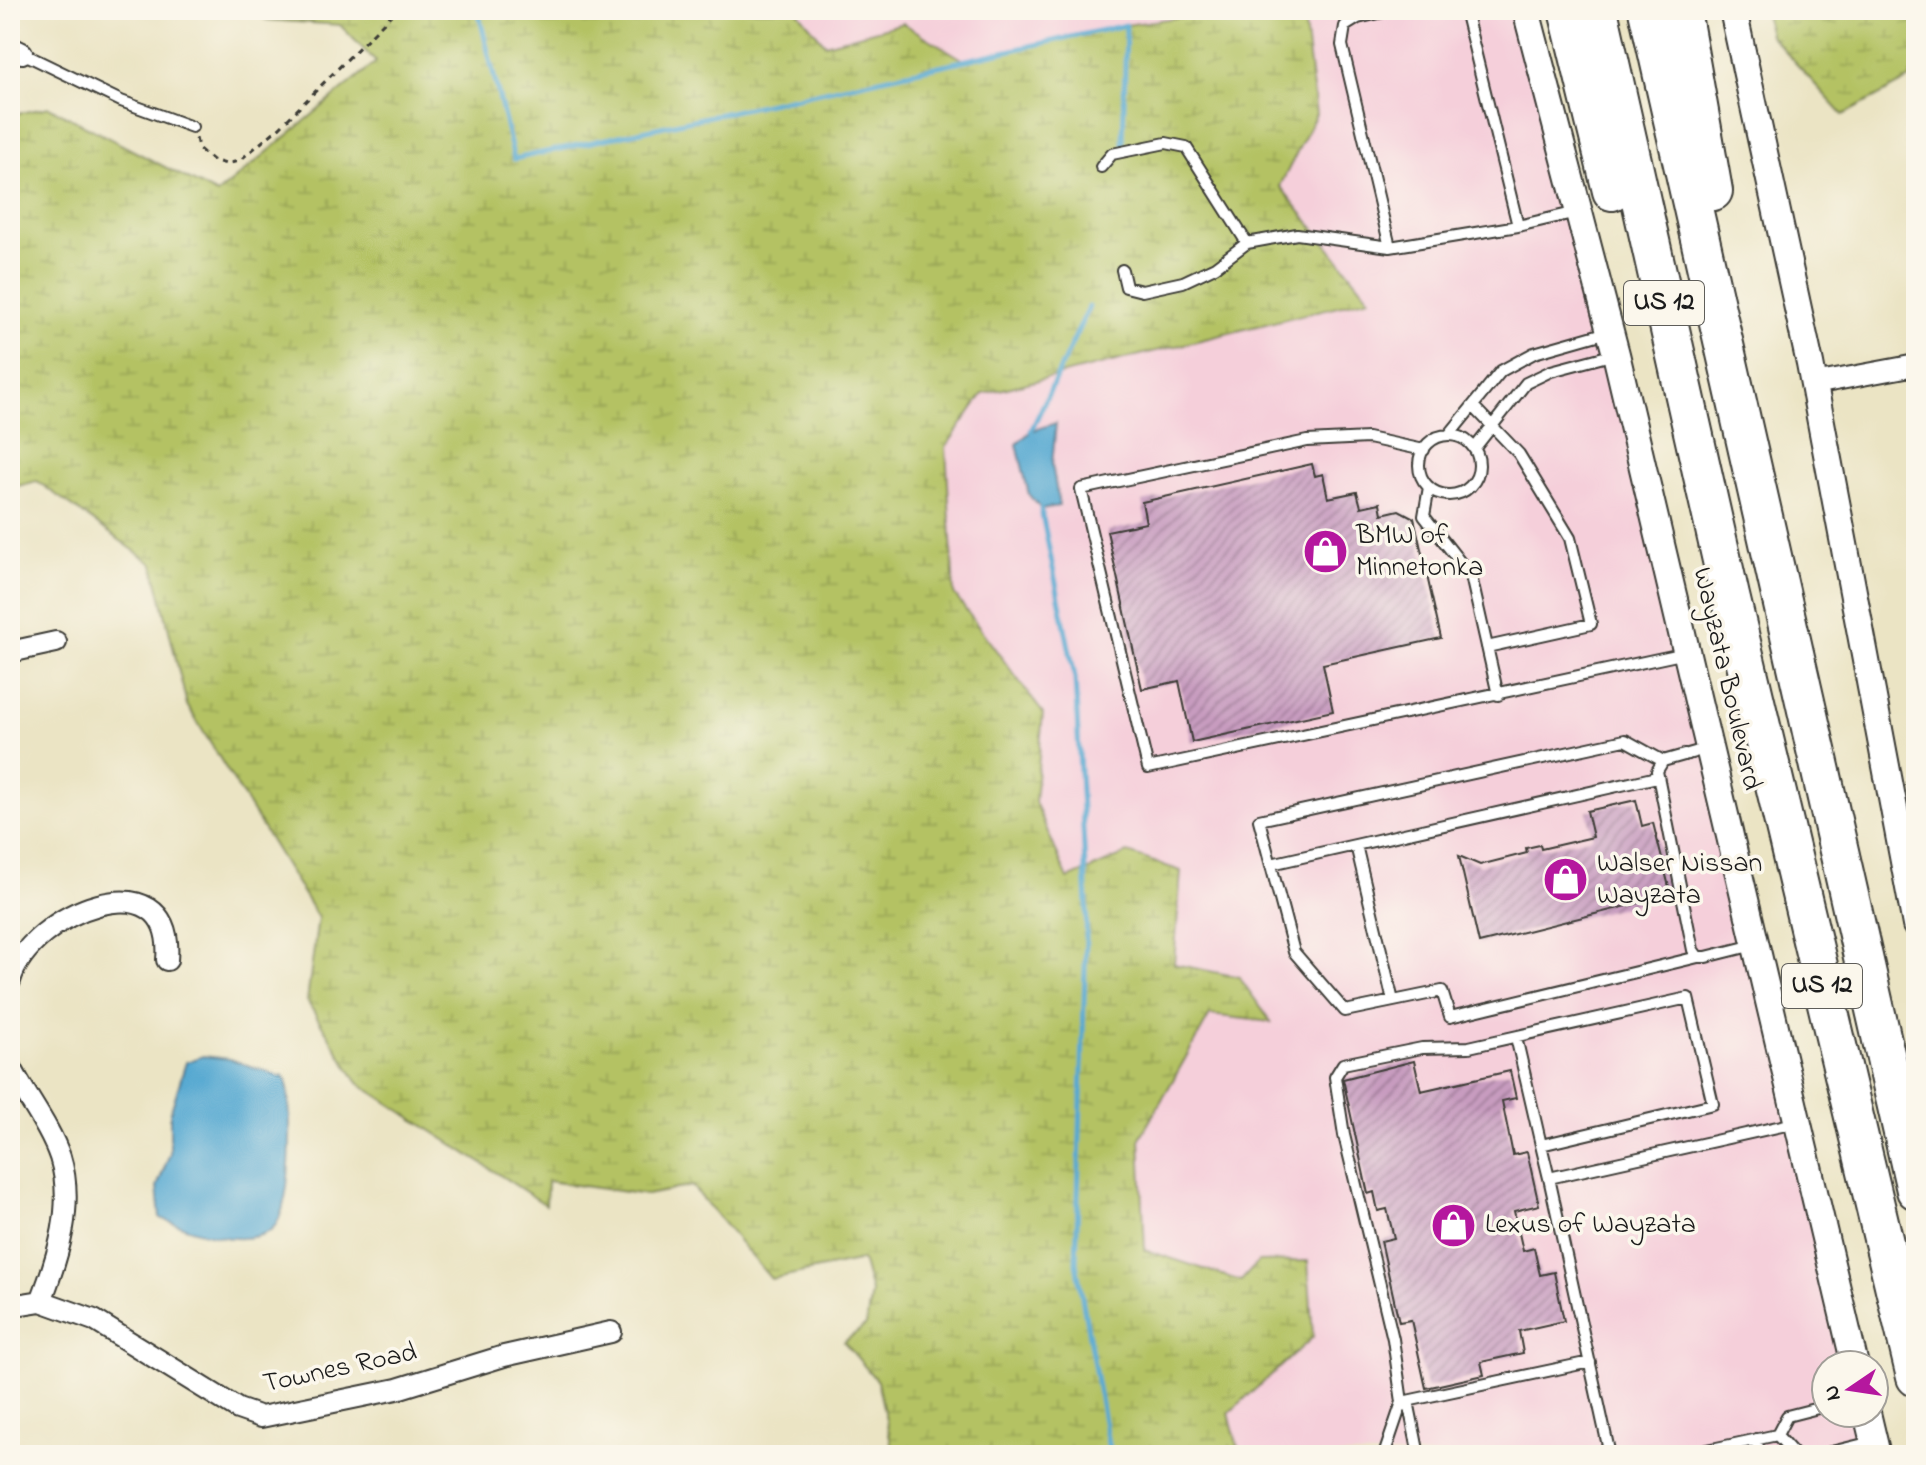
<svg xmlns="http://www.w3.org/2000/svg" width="1926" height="1465" font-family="'Indie Flower',sans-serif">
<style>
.built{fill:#f5cfda}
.wetland{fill:url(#wetland-marsh);stroke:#686f40;stroke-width:2}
.water{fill:#56a9d1;stroke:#396276;stroke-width:2}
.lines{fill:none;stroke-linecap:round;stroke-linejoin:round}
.stream{stroke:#56a9d1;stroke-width:5}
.building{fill:url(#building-hatch)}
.service-casing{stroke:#3b3a35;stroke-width:14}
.minor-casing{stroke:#3b3a35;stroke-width:24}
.tertiary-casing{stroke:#3b3a35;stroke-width:30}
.motorway-casing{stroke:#3b3a35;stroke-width:42}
.path{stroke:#3b3a35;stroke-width:3;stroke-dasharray:6 6;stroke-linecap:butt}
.service{stroke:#fff;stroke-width:10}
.minor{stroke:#fff;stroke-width:20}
.tertiary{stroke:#fff;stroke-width:26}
.motorway{stroke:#fff;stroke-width:38}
.labels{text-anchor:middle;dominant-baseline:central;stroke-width:7;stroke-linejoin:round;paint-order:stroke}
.shield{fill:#fbf7ec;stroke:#5f5e5a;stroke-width:2}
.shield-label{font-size:26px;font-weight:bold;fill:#1c1c1c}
.poi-label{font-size:28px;fill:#1c1c1c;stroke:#fbf7ec;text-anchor:start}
.street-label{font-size:28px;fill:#1c1c1c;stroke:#fbf7ec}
</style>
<defs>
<pattern id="wetland-marsh" width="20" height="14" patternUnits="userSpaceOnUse" patternTransform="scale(2)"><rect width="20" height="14" fill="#b4c264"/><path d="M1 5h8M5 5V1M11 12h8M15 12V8" fill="none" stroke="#9aa656"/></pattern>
<pattern id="building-hatch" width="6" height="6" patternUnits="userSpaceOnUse" patternTransform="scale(2)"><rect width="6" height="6" fill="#c89cc0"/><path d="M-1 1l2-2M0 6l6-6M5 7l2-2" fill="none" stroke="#a27e9b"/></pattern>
</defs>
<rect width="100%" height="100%" fill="#fbf7ec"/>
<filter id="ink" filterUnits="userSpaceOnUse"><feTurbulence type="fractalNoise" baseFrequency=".0125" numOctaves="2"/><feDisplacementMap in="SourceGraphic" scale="16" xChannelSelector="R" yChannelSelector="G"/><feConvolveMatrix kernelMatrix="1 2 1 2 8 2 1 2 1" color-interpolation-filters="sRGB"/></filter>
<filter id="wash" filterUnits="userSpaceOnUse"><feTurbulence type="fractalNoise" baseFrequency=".006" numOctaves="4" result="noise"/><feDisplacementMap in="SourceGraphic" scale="32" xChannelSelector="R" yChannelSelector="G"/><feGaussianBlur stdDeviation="1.8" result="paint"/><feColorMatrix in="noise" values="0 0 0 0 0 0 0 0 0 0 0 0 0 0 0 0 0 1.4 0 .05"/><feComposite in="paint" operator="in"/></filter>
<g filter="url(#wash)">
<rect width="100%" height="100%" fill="#ebe4c4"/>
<path class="built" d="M797,10h431l-102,15 -162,35 -61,-37 -78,21z
M1303,10h223l329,1355h-29v48h41l10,42h-637l-11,-42 84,-76 -72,-56 -97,-31 -4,-112 70,-123 61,6 -32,-44 -65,-13 -46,-111 -60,26 -33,-77 8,-89 -89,-119 -8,-147 37,-53 387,-95 -90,-113 36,-72z"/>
<path class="wetland" d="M247,10h550l28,34 78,-21 61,37 162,-35 102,-15h75l13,104 -36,72 90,112 -387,96 -37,53 8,147 89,119 -8,89 33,77 60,-26 53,18 -7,93 65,13 32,45 -61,-7 -70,123 5,112 96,31 17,-19 50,-1 5,76 -84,76 11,42h-346l-17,-74 -33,-39 22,-17 5,-33 -9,-32 -91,19 -79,-93 -45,9 -100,-14 -1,24 -188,-122 -51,-82 11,-83 -131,-213 -34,-141 -116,-83 -27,7v-373l39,-8 168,87 159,-132 -36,-37 -73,-5z
M1764,10h152v66l-73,39 -73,-80z"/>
<path class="water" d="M1056,423l-4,41 7,42 -18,3 -12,-14 -12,-51 14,-13z
M203,1056l27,3 56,19c6,26 9,141 -18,154 -33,16 -77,-3 -108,-14l-3,-31 13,-34v-39l16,-52z"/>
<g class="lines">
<path class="stream" d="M478,10l36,149 612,-134 -3,119
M1031,431l58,-124
M1041,509l34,168 12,228 -11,358 34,192"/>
</g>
<g id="blocks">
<path class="building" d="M1312,464l3,12 8,-2 5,24 29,-6 4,15 19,-4 2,11 17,-4 15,8 27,120 -118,26 10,47 -141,31 -13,-61 -37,8 -35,-158 39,-8 -4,-21z
M1636,800l6,26 11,-3 18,72 -192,48 -20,-87 21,9 47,-12 -1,-5 14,-3 1,4 52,-12 -6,-26z
M1414,1061l7,30 89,-20 6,27 -14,3 11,54 14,-3 12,53 -25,6 9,40 11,-3 6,27 14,-3 10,49 -45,10 4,22 -42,9 3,13 -58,13 -15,-68 -12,2 -18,-81 13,-3 -7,-29 -9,2 -4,-19 -6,2 -25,-115z"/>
</g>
</g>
<g filter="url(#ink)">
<use href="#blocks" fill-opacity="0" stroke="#3b3a35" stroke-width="2"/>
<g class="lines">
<defs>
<path id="service" d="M1465,10l53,216
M22,53l99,48 71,26
M1101,167l11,-13 54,-11 20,4 61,96
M1390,247l-48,-202 3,-19 13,-8 34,-8
M1122,270l4,17 16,4 41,-9 32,-15 32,-24 50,-9 93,13 128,-21 59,-14
M1474,407l45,47 51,84 21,86 -104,23
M1449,435l52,-64 33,-18 74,-21
M1419 465a30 30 0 1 1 60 0a30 30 0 1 1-60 0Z
M1474,449l52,-66 25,-12 64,-17
M1424,450l-56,-12 -61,3 -226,48 67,279 538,-115
M1429,487l-5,29 47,60 27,119
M1709,748l-46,13 -6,10 36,179 5,7h8l48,-12
M1663,761l-38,-21 -366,80 35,132 51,59 97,-20 8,26 248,-60
M1356,845l37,156
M1271,864l386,-87
M1516,1037l25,108
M1408,1401l11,54
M1402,1402l188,-40
M1777,1435l18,20
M1756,1439l4,16
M1384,1455l18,-53 -9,-63 -49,-204 -9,-58 8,-13 79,-16 47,-1 219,-49 25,106 -172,41 8,33
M1610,1455l-61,-277 246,-55
M1684,1455l93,-20 10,-19 39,-10
M1819,1455l53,-13"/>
<path id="minor" d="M10,47l12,6
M1814,384l102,-19
M10,652l46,-10
M10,981c18,-68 166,-128 157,-21
M10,1065c15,31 39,60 50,92 15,48 -2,100 -19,144
M10,1306l31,-5 53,19 144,89 23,8 136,-28 107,-33 107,-24"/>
<path id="tertiary" d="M1526,10l90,344 239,1011
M1733,10l77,354 106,561
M1867,1413l10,42"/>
<path id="motorway" d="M1568,10l44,181
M1598,10l132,586 186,781
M1648,10l268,1180
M1681,10l32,181"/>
</defs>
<use href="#service" class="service-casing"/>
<use href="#minor" class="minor-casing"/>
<use href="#tertiary" class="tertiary-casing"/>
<use href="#motorway" class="motorway-casing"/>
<path class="path" d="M196,138l2,10 14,12 14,4 13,-3 41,-34 116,-117"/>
<use href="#service" class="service"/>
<use href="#minor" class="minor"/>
<use href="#tertiary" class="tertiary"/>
<use href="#motorway" class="motorway"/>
</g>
</g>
<defs>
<symbol id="shop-disc" viewBox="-11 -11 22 22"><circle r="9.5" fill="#b5179e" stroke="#fbf7ec"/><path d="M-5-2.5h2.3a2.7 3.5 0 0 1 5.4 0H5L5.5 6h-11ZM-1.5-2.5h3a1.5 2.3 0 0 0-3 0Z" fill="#fff"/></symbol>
</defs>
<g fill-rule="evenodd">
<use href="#shop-disc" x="1300" y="526" width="51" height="51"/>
<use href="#shop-disc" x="1540" y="854" width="51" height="51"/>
<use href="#shop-disc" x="1428" y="1200" width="51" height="51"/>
</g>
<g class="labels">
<g class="shield">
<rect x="1624" y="281" width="80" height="44" rx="6"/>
<rect x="1782" y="964" width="80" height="44" rx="6"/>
</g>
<g class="shield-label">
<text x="1664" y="303">US 12</text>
<text x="1822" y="986">US 12</text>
</g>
<g class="poi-label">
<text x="1356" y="536">BMW of<tspan x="1356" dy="32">Minnetonka</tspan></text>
<text x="1597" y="864">Walser Nissan<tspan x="1597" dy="32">Wayzata</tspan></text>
<text x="1485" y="1225">Lexus of Wayzata</text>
</g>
<g class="street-label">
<text transform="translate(1726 679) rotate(77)">Wayzata Boulevard</text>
<text transform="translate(340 1369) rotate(-12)">Townes Road</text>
</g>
</g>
<rect width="1926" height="1465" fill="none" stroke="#fbf7ec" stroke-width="40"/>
<g transform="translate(1850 1389) rotate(257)"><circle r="38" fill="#fbf7ec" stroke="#a29f99" stroke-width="2"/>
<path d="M0-6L14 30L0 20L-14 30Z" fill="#b5179e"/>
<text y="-12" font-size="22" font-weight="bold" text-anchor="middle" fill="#1c1c1c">N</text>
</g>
</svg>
